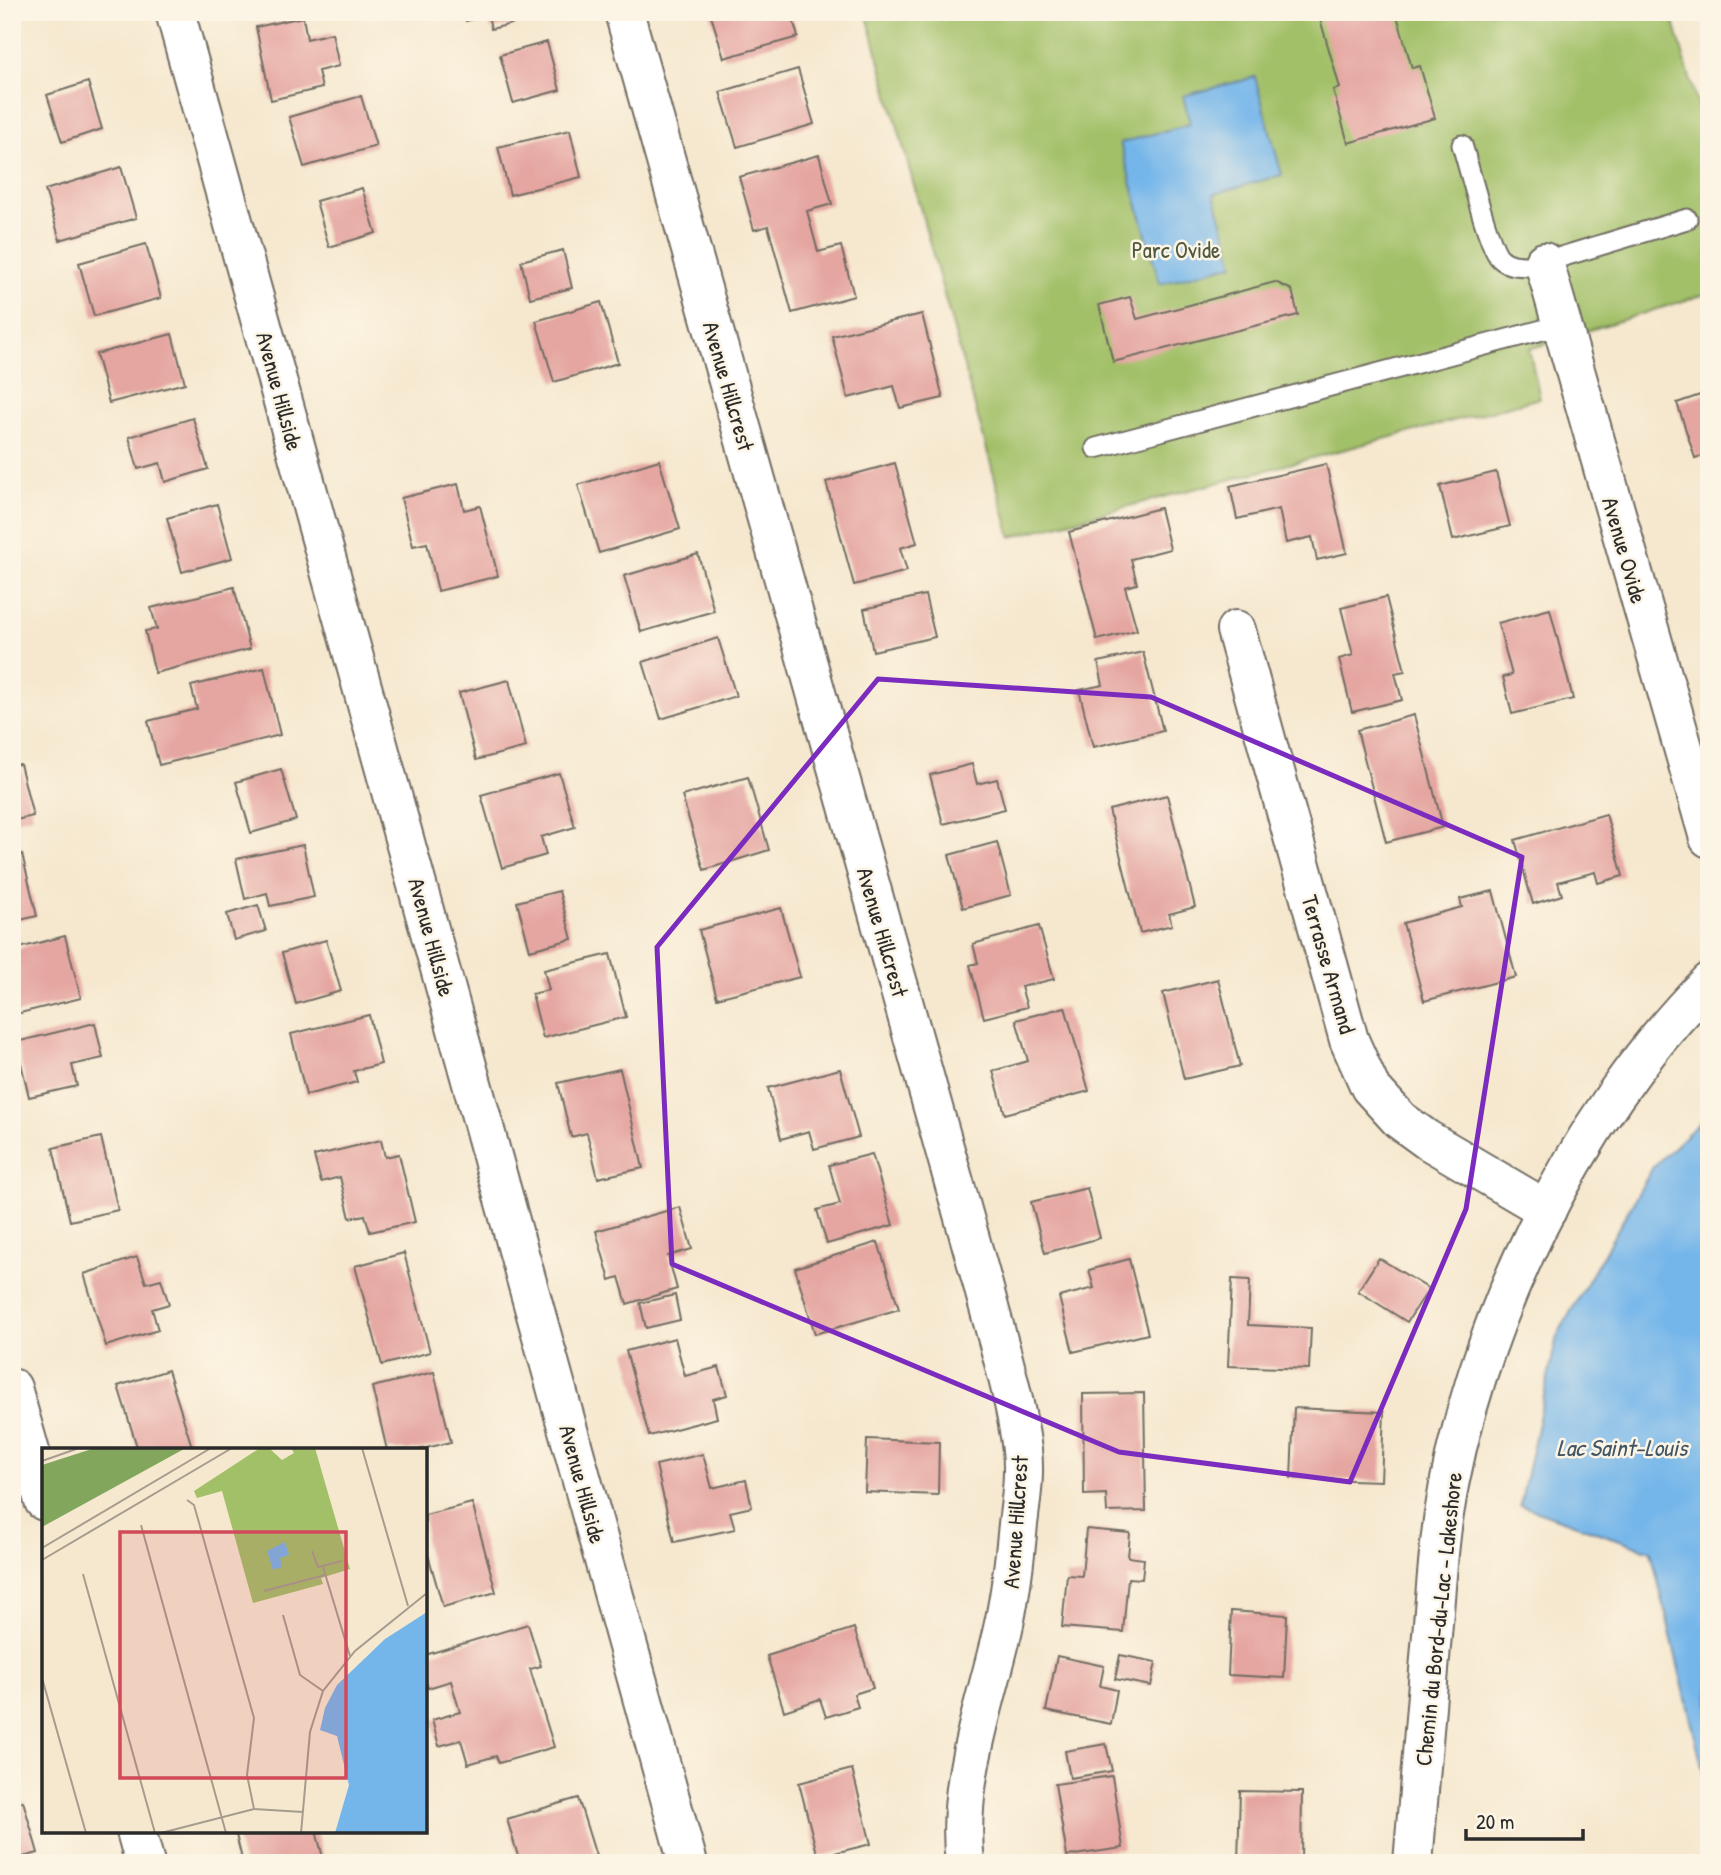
<svg xmlns="http://www.w3.org/2000/svg" width="1721" height="1875" font-family="'Patrick Hand',sans-serif">
<style>
.green{fill:#a2c068;stroke:#66764a;stroke-width:2}
.water{fill:#75b6ea;stroke:#50708a;stroke-width:2}
.building{fill:#e5a6a1}
.lines{fill:none;stroke-linecap:round;stroke-linejoin:round}
.service-casing{stroke:#726d64;stroke-width:23}
.minor-casing{stroke:#726d64;stroke-width:42}
.tertiary-casing{stroke:#726d64;stroke-width:42}
.service{stroke:#fff;stroke-width:19}
.minor{stroke:#fff;stroke-width:38}
.tertiary{stroke:#fff;stroke-width:38}
.marked{fill:none;stroke:#7b2cbf;stroke-width:5;stroke-linejoin:round}
.labels{text-anchor:middle;dominant-baseline:central;stroke-width:5;stroke-linejoin:round;paint-order:stroke}
.park-label{font-size:23px;fill:#4f583d;stroke:#fcf5e5}
.street-label{font-size:23px;fill:#2b2b2b;stroke:#fcf5e5}
.water-label{font-size:24px;font-style:italic;fill:#415564;stroke:#fcf5e5}
.inset-road{fill:none;stroke:#a59c8d;stroke-width:2}
.view{fill:#d1495b;fill-opacity:0.15;stroke:#d1495b;stroke-width:3.5}
.inset-edge{fill:none;stroke:#2b2b2b;stroke-width:3.5}
</style>
<rect width="100%" height="100%" fill="#fcf5e5"/>
<filter id="ink" filterUnits="userSpaceOnUse"><feTurbulence type="fractalNoise" baseFrequency=".0143" numOctaves="2"/><feDisplacementMap in="SourceGraphic" scale="14" xChannelSelector="R" yChannelSelector="G"/><feConvolveMatrix kernelMatrix="1 2 1 2 8 2 1 2 1" color-interpolation-filters="sRGB"/></filter>
<filter id="wash" filterUnits="userSpaceOnUse"><feTurbulence type="fractalNoise" baseFrequency=".00686" numOctaves="4" result="noise"/><feDisplacementMap in="SourceGraphic" scale="28" xChannelSelector="R" yChannelSelector="G"/><feGaussianBlur stdDeviation="1.57" result="paint"/><feColorMatrix in="noise" values="0 0 0 0 0 0 0 0 0 0 0 0 0 0 0 0 0 1.4 0 .05"/><feComposite in="paint" operator="in"/></filter>
<g filter="url(#wash)">
<rect width="100%" height="100%" fill="#f6e8cf"/>
<path class="green" d="M866,12h805l38,133v148l-180,56 11,49 -529,139z"/>
<path class="water" d="M1255,77l27,98 -68,19 20,70 -74,20 -40,-141 70,-19 -7,-28z
M1709,1113v683l-58,-245 -131,-46 37,-169 96,-169z"/>
<g id="blocks">
<path class="building" d="M463,12h75l1,5 -48,12 -3,-14 -22,6z
M710,12h81l7,25 -74,21z
M1318,12h78l16,56 8,-2 15,52 -87,25 -15,-53 7,-2z
M303,17l4,22 25,-6 7,33 -21,5 4,17 -51,12 -15,-73z
M547,42l13,48 -47,13 -13,-48z
M798,69l16,55 -77,23 -17,-55z
M88,82l14,47 -40,13 -15,-47z
M361,96l15,50 -72,21 -15,-50z
M570,130l11,47 -71,18 -12,-48z
M819,155l13,49 -25,7 11,41 23,-6 13,50 -62,17 -24,-87 -14,4 -15,-53z
M121,167l15,51 -76,22 -15,-50z
M362,188l14,45 -47,14 -13,-46z
M146,244l15,54 -67,18 -15,-53z
M563,250l9,38 -42,10 -9,-37z
M1275,282l17,8 6,25 -185,47 -14,-57 31,-8 7,22z
M601,302l17,61 -64,19 -18,-61z
M922,314l21,84 -43,10 -6,-22 -46,12 -16,-62z
M172,334l13,49 -76,20 -13,-49z
M1709,392v62l-14,4 -18,-55z
M193,418l15,51 -43,13 -5,-19 -22,6 -9,-32z
M659,460l21,69 -81,24 -21,-68z
M895,463l22,80 -17,5 7,23 -53,14 -28,-103z
M1326,464l21,89 -30,7 -5,-23 -26,6 -7,-34 -42,10 -7,-33z
M1496,472l14,54 -57,14 -13,-54z
M458,484l6,26 16,-4 18,70 -60,15 -11,-48 -14,3 -12,-48z
M217,504l15,54 -50,14 -15,-54z
M1160,508l10,41 -39,10 6,25 -12,3 12,43 -40,10 -28,-108z
M698,554l16,57 -73,21 -17,-56z
M234,587l16,62 -95,24 -10,-42 12,-2 -6,-21z
M925,595l10,42 -62,14 -9,-42z
M1386,597l19,74 -10,2 7,27 -50,12 -13,-53 14,-4 -12,-47z
M1550,609l23,90 -61,15 -9,-37 9,-2 -14,-52z
M718,638l18,58 -75,23 -18,-57z
M1143,652l20,79 -70,16 -14,-57 24,-5 -5,-23z
M264,668l16,67 -121,30 -11,-44 49,-12 -6,-23z
M509,680l17,67 -50,13 -17,-67z
M1414,715l29,112 -57,15 -29,-112z
M20,764l13,52 -21,5v-56z
M972,764l5,20 20,-5 8,30 -62,15 -13,-49z
M281,769l15,51 -45,13 -15,-51z
M559,773l16,54 -34,10 5,18 -44,13 -21,-73z
M748,777l21,73 -65,20 -22,-74z
M1167,795l28,112 -26,7 3,11 -32,8 -31,-123z
M1606,814l17,62 -25,7 -3,-11 -37,10 4,13 -29,9 -18,-64z
M997,842l14,53 -48,13 -14,-53z
M303,845l11,52 -44,9 -3,-13 -22,6 -9,-40z
M22,854l15,62 -25,6v-66z
M559,891l13,48 -42,11 -13,-48z
M1493,891l23,86 -92,24 -21,-78 59,-16 -2,-8z
M258,905l8,26 -32,9 -7,-26z
M781,908l19,69 -83,21 -18,-68z
M1039,926l15,53 -33,8 6,20 -43,11 -14,-53 8,-2 -5,-19z
M65,936l16,62 -69,17v-65z
M326,940l15,51 -45,13 -14,-51z
M610,954l16,63 -83,21 -11,-44 17,-4 -5,-20z
M1218,979l22,87 -56,13 -21,-86z
M1065,1007l24,84 -84,23 -12,-43 35,-10 -12,-41z
M369,1015l12,49 -27,7 3,11 -51,13 -15,-61z
M95,1023l8,35 -31,7 5,21 -48,11 -13,-55z
M620,1069l23,99 -45,10 -11,-45 -16,4 -13,-54z
M840,1069l19,68 -45,12 -5,-18 -28,8 -13,-51z
M101,1137l17,73 -48,11 -17,-73z
M381,1140l4,17 14,-3 16,68 -45,10 -5,-17 -15,3 -10,-41 -19,5 -7,-26z
M872,1154l21,71 -66,19 -10,-34 23,-6 -11,-39z
M1087,1188l13,50 -55,15 -14,-51z
M680,1207l12,42 -24,7 9,33 -50,15 -8,-27 -9,3 -14,-49z
M878,1242l21,67 -84,25 -20,-66z
M404,1253l26,99 -48,13 -27,-99z
M137,1257l9,26 15,-4 8,25 -17,5 6,21 -52,16 -22,-72z
M1379,1258l50,31 -22,33 -49,-31z
M1129,1259l19,75 -75,18 -14,-55 35,-9 -5,-18z
M1232,1279l18,1 -2,45 63,3 -2,41 -81,-3z
M675,1295l5,25 -34,8 -6,-25z
M675,1338l10,38 34,-9 8,28 -14,4 4,19 -68,18 -23,-85z
M168,1370l25,80h-55l-20,-64z
M434,1372l17,70 -33,8h-31l-15,-63z
M1144,1393l2,118 -39,1 -1,-18 -22,1 -1,-101z
M1294,1408l90,4 -3,69 -90,-3z
M867,1439l72,3 -1,53 -73,-3z
M703,1454l9,34 34,-8 6,27 -22,5 5,17 -61,13 -18,-77z
M472,1503l24,89 -53,15 -18,-63v-29z
M1086,1529l44,4 -2,24 16,2 -2,20 -14,-1 -5,54 -61,-5 5,-52 15,1z
M1231,1611l56,4 -3,63 -56,-3z
M528,1624l13,42 -11,3 24,78 -55,16 -3,-7 -28,8 -7,-24 -22,6 -7,-26 28,-8 -9,-31 -23,7 -3,-9v-24z
M854,1628l19,60 -19,6 4,13 -32,10 -6,-18 -36,12 -17,-55z
M1120,1655l36,7 -5,24 -36,-7z
M1057,1656l47,10 -4,20 17,4 -6,34 -65,-13z
M1106,1744l6,27 -42,7 -5,-27z
M852,1769l19,75 -53,13 -19,-74z
M1112,1776l11,72 -56,8 -12,-72z
M1240,1791l62,1 -1,71h-63z
M578,1798l18,58 -23,7h-53l-13,-44z
M23,1801l15,52 -26,7v-56z
M235,1831h81l8,30 -8,2h-73z"/>
</g>
</g>
<g filter="url(#ink)">
<use href="#blocks" fill-opacity="0" stroke="#726d64" stroke-width="2"/>
<g class="lines">
<defs>
<path id="service" d="M1462,145c7,21 26,101 38,113 8,8 20,8 31,8l156,-47
M1096,448l465,-123"/>
<path id="minor" d="M175,12l513,1851
M624,12l359,1273c14,54 32,109 39,165 3,25 -1,50 -4,74 -3,33 -7,67 -14,100 -17,78 -49,157 -39,239
M1544,262l165,576
M1236,630l113,410 21,47 30,33 26,19 121,71
M12,1388l32,113
M136,1831l9,32"/>
<path id="tertiary" d="M1413,1863c6,-72 12,-144 18,-217 4,-42 6,-84 12,-126 28,-189 131,-403 266,-538"/>
</defs>
<use href="#service" class="service-casing"/>
<use href="#minor" class="minor-casing"/>
<use href="#tertiary" class="tertiary-casing"/>
<use href="#service" class="service"/>
<use href="#minor" class="minor"/>
<use href="#tertiary" class="tertiary"/>
</g>
</g>
<path class="marked" d="M878,679l273,18 371,160 -56,352 -116,273 -231,-30 -447,-188 -15,-317z"/>
<g class="labels">
<g class="park-label">
<text x="1176" y="249">Parc Ovide</text>
</g>
<g class="street-label">
<text transform="translate(729 386) rotate(74)">Avenue Hillcrest</text>
<text transform="translate(280 391) rotate(75)">Avenue Hillside</text>
<text transform="translate(1625 550) rotate(74)">Avenue Ovide</text>
<text transform="translate(883 932) rotate(74)">Avenue Hillcrest</text>
<text transform="translate(432 937) rotate(75)">Avenue Hillside</text>
<text transform="translate(1329 964) rotate(74)">Terrasse Armand</text>
<text transform="translate(583 1484) rotate(75)">Avenue Hillside</text>
<text transform="translate(1015 1522) rotate(-86)">Avenue Hillcrest</text>
<text transform="translate(1438 1619) rotate(-84)">Chemin du Bord-du-Lac - Lakeshore</text>
</g>
<g class="water-label">
<text x="1622" y="1447">Lac Saint-Louis</text>
</g>
</g>
<g transform="translate(42 1448)">
<rect width="385" height="385" fill="#f6e8cf"/>
<path d="M218,0h9l13,12 12,-7 -3,-5h24l35,121 -29,9 2,6 -70,19 -31,-112 -25,7 -3,-7z" fill="#a2c068"/>
<path d="M53,0l89,1 -142,78v-62z" fill="#81a65c"/>
<path d="M243,94l4,13 -9,3 2,9 -9,3 -6,-19zM385,164v221h-92l14,-48 -12,-49 -17,-6 5,-22 12,-23 48,-46z" fill="#75b6ea"/>
<path class="inset-road" d="M320,0l46,158M0,13l37,-13M145,52l7,5 60,213 -7,57 7,34M99,77l85,308M0,100l169,-100M270,103l6,16 24,-6M0,112l190,-112M281,119l27,89M41,126l72,259M222,143l61,-16M241,167l17,60 23,16M0,230l44,155M119,385l93,-24 49,3M259,385l9,-101 13,-41 32,-40 72,-58"/>
<path class="view" d="M78,84h226v246h-226z"/>
<rect width="385" height="385" class="inset-edge"/>
</g>
<rect width="1721" height="1875" fill="none" stroke="#fcf5e5" stroke-width="42"/>
<path d="M1466 1829v10h117v-10" fill="none" stroke="#2b2b2b" stroke-width="3.5"/>
<text x="1476" y="1829" font-size="21" fill="#2b2b2b" stroke="#fcf5e5" stroke-width="5" paint-order="stroke">20 m</text>
</svg>
